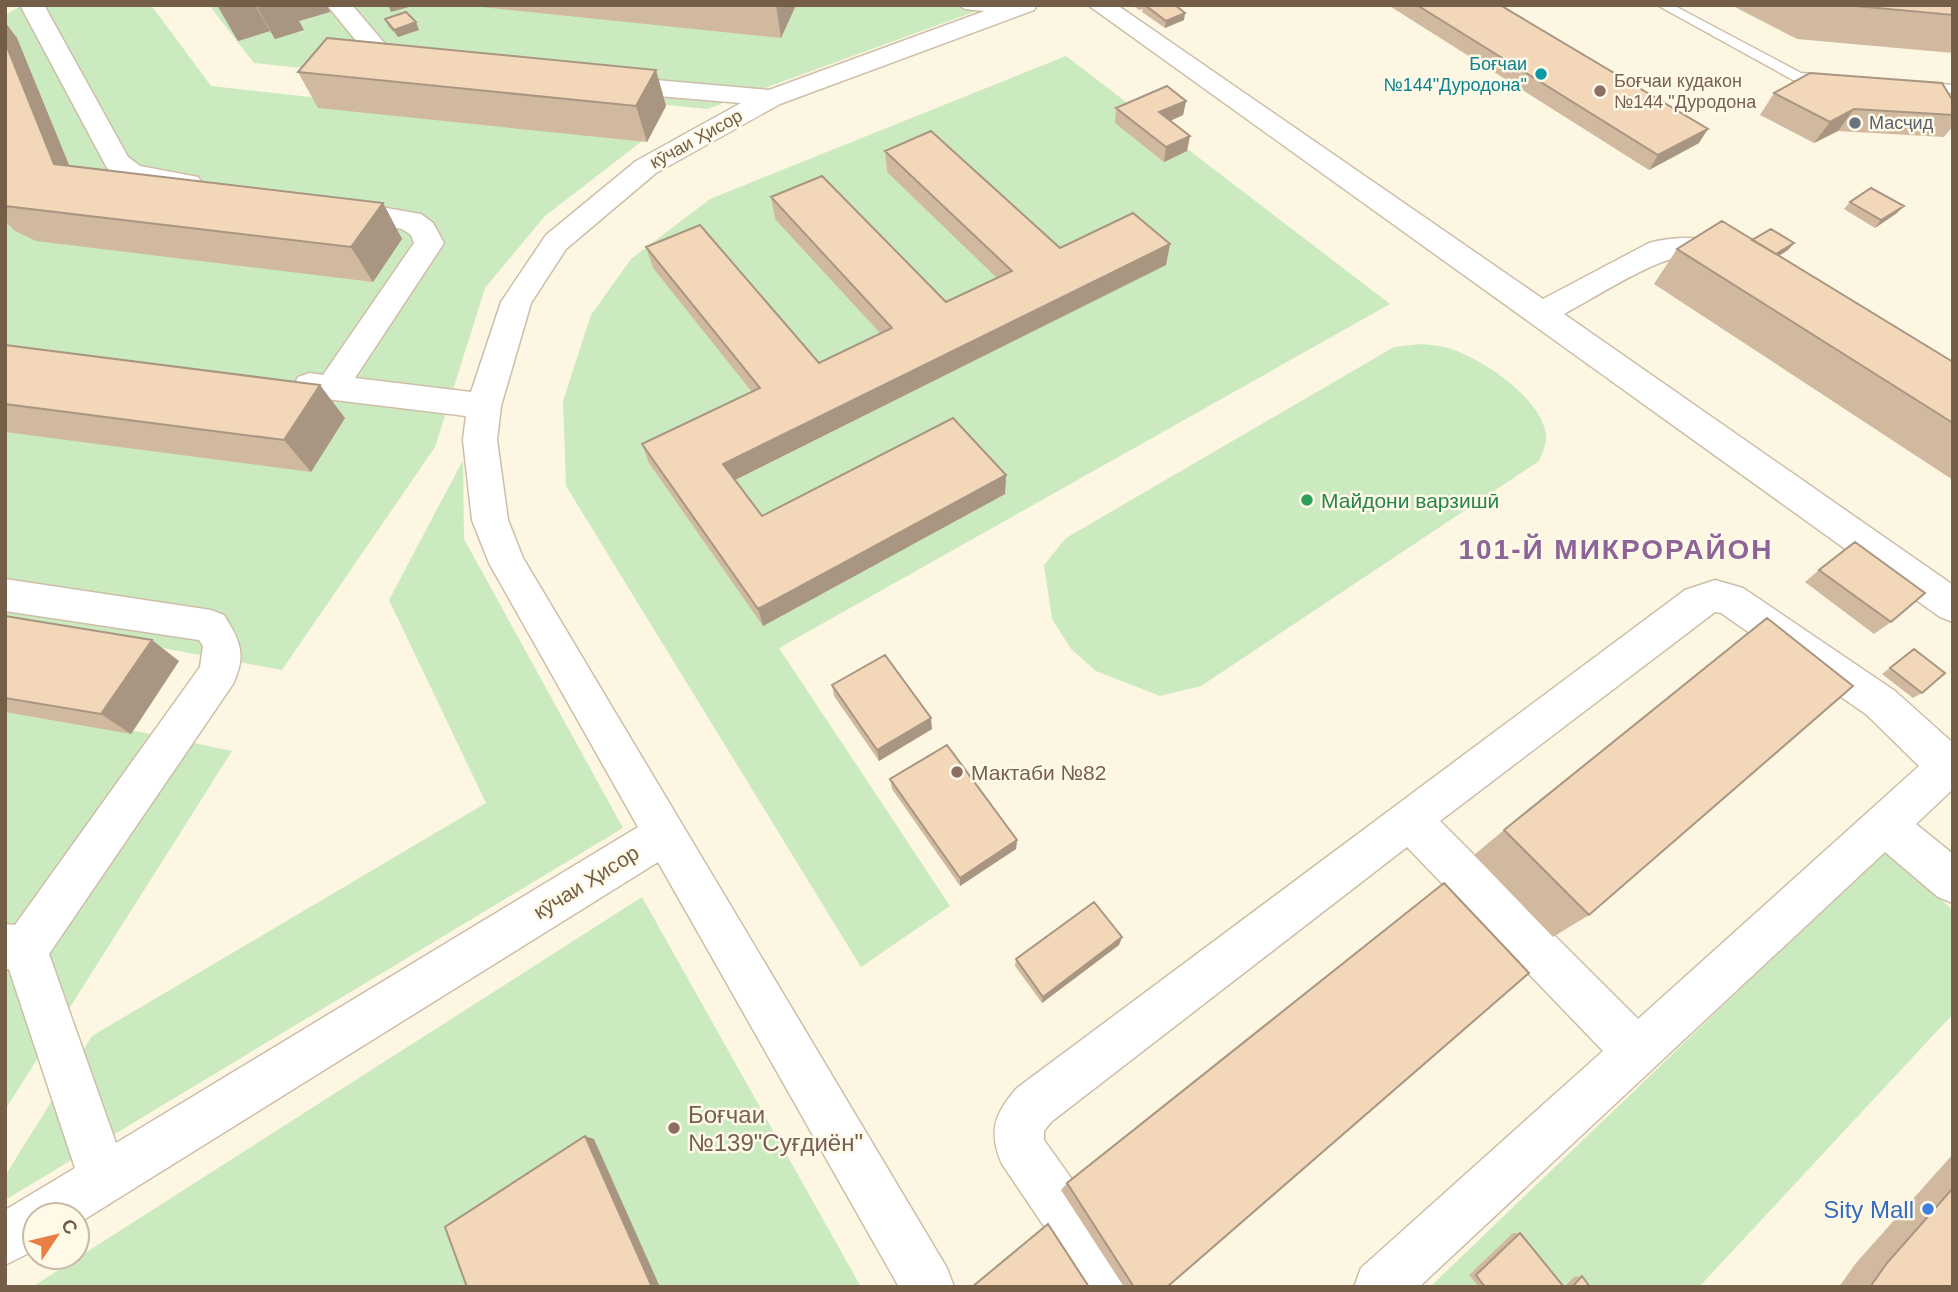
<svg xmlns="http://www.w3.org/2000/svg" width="1958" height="1292" viewBox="0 0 1958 1292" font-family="Arial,sans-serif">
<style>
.green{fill:#cceac0}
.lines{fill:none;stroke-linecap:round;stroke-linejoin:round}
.service-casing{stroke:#cebea9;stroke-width:3}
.minor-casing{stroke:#cebea9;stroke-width:3}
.service{fill:#fff;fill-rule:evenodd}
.minor{fill:#fff;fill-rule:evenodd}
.wall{fill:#d0b99f}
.shaded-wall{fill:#a99682}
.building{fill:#f2d7b9;stroke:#a99682;stroke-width:2}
.culture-dot{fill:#0f9aa8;stroke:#fff9e8;stroke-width:2.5}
.education-dot{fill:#8d6e63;stroke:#fff9e8;stroke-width:2.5}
.worship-dot{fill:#6b7280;stroke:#fff9e8;stroke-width:2.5}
.leisure-dot{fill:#2e9e5b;stroke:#fff9e8;stroke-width:2.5}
.shop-dot{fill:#3f7fe0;stroke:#fff9e8;stroke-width:2.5}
.labels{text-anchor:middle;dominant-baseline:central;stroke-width:5;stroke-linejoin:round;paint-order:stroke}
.far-culture-label{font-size:18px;fill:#0d838f;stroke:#fff9e8;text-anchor:end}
.far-education-label{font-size:18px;fill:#785e54;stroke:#fff9e8;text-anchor:start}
.far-worship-label{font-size:18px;fill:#5b616d;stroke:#fff9e8;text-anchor:start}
.far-street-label{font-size:18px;fill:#745e48;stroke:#fff9e8}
.leisure-label{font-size:21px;fill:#27864d;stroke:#fff9e8;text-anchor:start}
.education-label{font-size:21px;fill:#785e54;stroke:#fff9e8;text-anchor:start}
.street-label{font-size:21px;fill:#745e48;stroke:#fff9e8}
.near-education-label{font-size:24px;fill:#785e54;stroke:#fff9e8;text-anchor:start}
.near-shop-label{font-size:24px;fill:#366cbe;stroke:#fff9e8;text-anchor:end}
.district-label{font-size:28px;font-weight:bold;letter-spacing:2px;fill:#8d6498;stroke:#fff9e8}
</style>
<rect width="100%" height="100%" fill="#fcf6e2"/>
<path class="green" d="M23 5H151L211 86 650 135 545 216 485 288 435 447 282 670 5 619V15Z
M209 5H993L707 109 254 63Z
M1066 56 1390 304 779 648 950 906 861 967 566 486 563 401 591 315 631 259 710 199Z
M1422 344C1432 345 1444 346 1454 350 1485 361 1542 399 1546 435 1547 443 1542 453 1539 461L1201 686 1160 696 1096 671 1071 649 1052 619 1044 565 1066 538 1394 347Z
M463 460 464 539 623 828 5 1200V1176L92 1036 486 803 389 600Z
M5 704 232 751 5 1110Z
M1884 851 1953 910V1014L1699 1287H1430Z
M642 897 861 1287H32Z"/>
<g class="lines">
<defs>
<path id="service" d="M959 5H1003L1019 10 1013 14 965 9Z
M1657 5H1673L1801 73 1826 75 1833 79 1826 83 1793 80Z
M1919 82 1953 85V93L1914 89 1912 86Z"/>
<path id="minor" d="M20 5H44L128 157 140 166 198 177 202 183 198 189C183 193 134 186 120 179 116 176 111 171 107 168Z
M327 5H352L392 52 423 57 427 62 423 67 414 70 375 64Z
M1001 5H1037L1034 10 780 104 656 173 566 249 531 303 501 406 497 440 508 520 523 558 947 1268 954 1287H899L658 862 77 1224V1215H35V1250L5 1265V1210L75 1168 9 969H5V924L15 925 200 667 203 646 199 640 5 611V579L211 610 224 615C240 641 247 654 233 684L49 954 116 1143 638 827 489 563 472 520 463 440 466 416 310 397 298 393 294 385 298 377 310 373 323 375 414 243 411 235 402 229 330 216 326 209 330 202 340 200 421 214 433 223 444 243 355 378 471 392 501 302 546 235 636 161 741 103 610 92 601 90 597 84 601 78 610 76 769 90Z
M1088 5H1117L1543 299 1649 243C1675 236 1726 233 1742 259L1738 266C1719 271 1709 258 1692 256 1662 253 1593 299 1564 314L1953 585V622L1940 617Z
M1715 580 1743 588 1895 691 1953 743V789L1916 824 1953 854V903L1938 897 1885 852 1419 1287H1354L1361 1268 1603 1051 1407 847 1051 1122 1044 1131V1140L1135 1268 1142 1287H1085L1002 1164C988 1132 994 1114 1017 1088L1685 590ZM1715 612 1721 613 1867 715 1919 766 1638 1019 1440 821Z"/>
</defs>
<use href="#service" class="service-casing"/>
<use href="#minor" class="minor-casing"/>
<use href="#service" class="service"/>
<use href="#minor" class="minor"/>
</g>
<path class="wall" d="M217 5H327L330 12 299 21 304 30 275 39 270 31 238 41Z
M476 5H796L781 38 482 7Z
M1132 5H1175L1185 13 1184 20 1165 28 1142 12 1143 9 1139 10Z
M1388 5H1500L1699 143 1649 170Z
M1731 5H1953V53L1797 39Z
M385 19 419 30 398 37 388 26Z
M5 22 17 38 69 166 383 203 402 239 373 282 36 241 15 231 5 221Z
M656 70 666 106 647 142 318 108 298 72Z
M1774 93 1953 101V126L1944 137 1838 131 1814 143 1760 115Z
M1186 101 1183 115 1170 121 1190 136 1187 151 1164 162 1115 123 1116 108Z
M885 151 1060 248 1170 244 1166 265 735 480 762 516 1006 475 1005 494 763 626 649 463 642 444 752 392 653 268 646 247 819 363 880 333 775 219 771 197 946 302 997 278 887 172Z
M1850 202 1897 213 1875 228 1844 209Z
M1752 240 1794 243 1788 250 1779 256 1953 362V480L1654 284 1677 249Z
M5 345 345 418 311 472 5 432Z
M1819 570 1891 622 1874 634 1805 582Z
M5 616 179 661 131 734 5 712Z
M1914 649 1922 693 1913 698 1882 674Z
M832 685 932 729 879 761 834 696Z
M890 779 1017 840 1016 849 960 886 892 789Z
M1504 830 1589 915 1553 937 1474 855Z
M1122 937 1119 945 1042 1003 1015 966 1016 959Z
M1953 1154V1287H1839L1856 1263Z
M1067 1183 1167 1287H1124L1061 1190Z
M1513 1233H1520L1564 1287 1574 1277 1582 1276 1590 1287H1479L1469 1275Z"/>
<path class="shaded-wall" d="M217 5H255L270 31 238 41Z
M256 5H327L330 12 299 21 304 30 275 39Z
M388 5H409V7L391 12Z
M776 5H796L781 38Z
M1185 13 1184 20 1165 28 1166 21Z
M5 22 17 38 83 199 54 164 5 42Z
M416 22 419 30 398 37 394 30Z
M656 70 666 106 647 142 636 106Z
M1186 101 1183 115 1157 127 1159 112Z
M1854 109 1838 131 1814 143 1830 122Z
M1708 129 1699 143 1649 170 1658 155Z
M1190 136 1187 151 1164 162 1166 147Z
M383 203 402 239 373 282 351 247Z
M1904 206 1897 213 1875 228 1881 220Z
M1794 243 1788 250 1769 262 1775 255Z
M1170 244 1166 265 729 483 723 464Z
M320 385 345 418 311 472 284 440Z
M1006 475 1005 494 763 626 758 609Z
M152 640 179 661 131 734 101 714Z
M931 718 932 729 879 761 877 750Z
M1017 840 1016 849 960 886V878Z
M1122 937 1119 945 1042 1003 1043 997Z
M585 1136 594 1139 660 1287H652Z"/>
<path class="building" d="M1145 5H1175L1185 13 1166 21Z
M1417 5H1500L1708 129 1658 155Z
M1845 5H1953V15Z
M406 12 416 22 394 30 385 19Z
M327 38 656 70 636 106 298 72Z
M5 42 54 164 383 203 351 247 5 206Z
M1810 73 1942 83 1953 101V115L1854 109 1830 122 1774 93Z
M1167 86 1186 101 1159 112 1190 136 1166 147 1116 108Z
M931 131 1060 248 1133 213 1170 244 723 464 762 516 953 418 1006 475 758 609 642 444 760 388 646 247 700 225 819 363 892 328 771 197 822 176 946 302 1012 271 885 151Z
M1871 188 1904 206 1881 220 1850 202Z
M1722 221 1953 362V423L1677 249Z
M1771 229 1794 243 1776 254 1752 240Z
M5 345 320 385 284 440 5 404Z
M1855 542 1925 593 1891 622 1819 570Z
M5 616 152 640 101 714 5 698Z
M1767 618 1853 686 1589 915 1504 830Z
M1914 649 1945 673 1922 693 1890 668Z
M885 655 931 718 877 750 832 685Z
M947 745 1017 840 960 878 890 779Z
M1444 883 1529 973 1167 1287H1134L1067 1183Z
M1094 902 1122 937 1043 997 1016 959Z
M585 1136 652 1287H467L445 1227Z
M1953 1188V1287H1870L1887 1263Z
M1048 1224 1089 1287H972Z
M1520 1233 1564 1287H1485L1476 1275Z
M1582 1276 1590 1287H1572Z"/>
<circle class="culture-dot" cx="1541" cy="74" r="7"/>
<g class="education-dot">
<circle cx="1600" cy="91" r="7"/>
<circle cx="957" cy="772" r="7"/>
<circle cx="674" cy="1128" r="7"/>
</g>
<circle class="worship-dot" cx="1855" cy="123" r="7"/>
<circle class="leisure-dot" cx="1307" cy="500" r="7"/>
<circle class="shop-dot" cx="1928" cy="1209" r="7"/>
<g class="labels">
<g class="far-culture-label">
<text x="1527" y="64">Боғчаи<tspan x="1527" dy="21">№144"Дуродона"</tspan></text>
</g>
<g class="far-education-label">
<text x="1614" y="81">Боғчаи кудакон<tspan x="1614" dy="21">№144 "Дуродона</tspan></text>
</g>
<g class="far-worship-label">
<text x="1869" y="123">Масҷид</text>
</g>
<g class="far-street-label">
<text transform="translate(696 139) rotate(-29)">кӯчаи Ҳисор</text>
</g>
<g class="leisure-label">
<text x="1321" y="500">Майдони варзишӣ</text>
</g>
<g class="education-label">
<text x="971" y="772">Мактаби №82</text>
</g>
<g class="street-label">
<text transform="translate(586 882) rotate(-32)">кӯчаи Ҳисор</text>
</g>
<g class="near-education-label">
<text x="688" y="1114">Боғчаи<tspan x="688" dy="28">№139"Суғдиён"</tspan></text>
</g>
<g class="near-shop-label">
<text x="1914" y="1209">Sity Mall</text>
</g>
<g class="district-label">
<text x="1616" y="549">101-Й МИКРОРАЙОН</text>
</g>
</g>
<rect width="1958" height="1292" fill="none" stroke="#745e48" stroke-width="14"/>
<g transform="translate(56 1236) rotate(55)"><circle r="33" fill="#fff9e8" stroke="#c7bba8" stroke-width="2"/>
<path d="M0-5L12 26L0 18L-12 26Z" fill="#e87f45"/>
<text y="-10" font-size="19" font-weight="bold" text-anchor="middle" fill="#745e48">С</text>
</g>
</svg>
